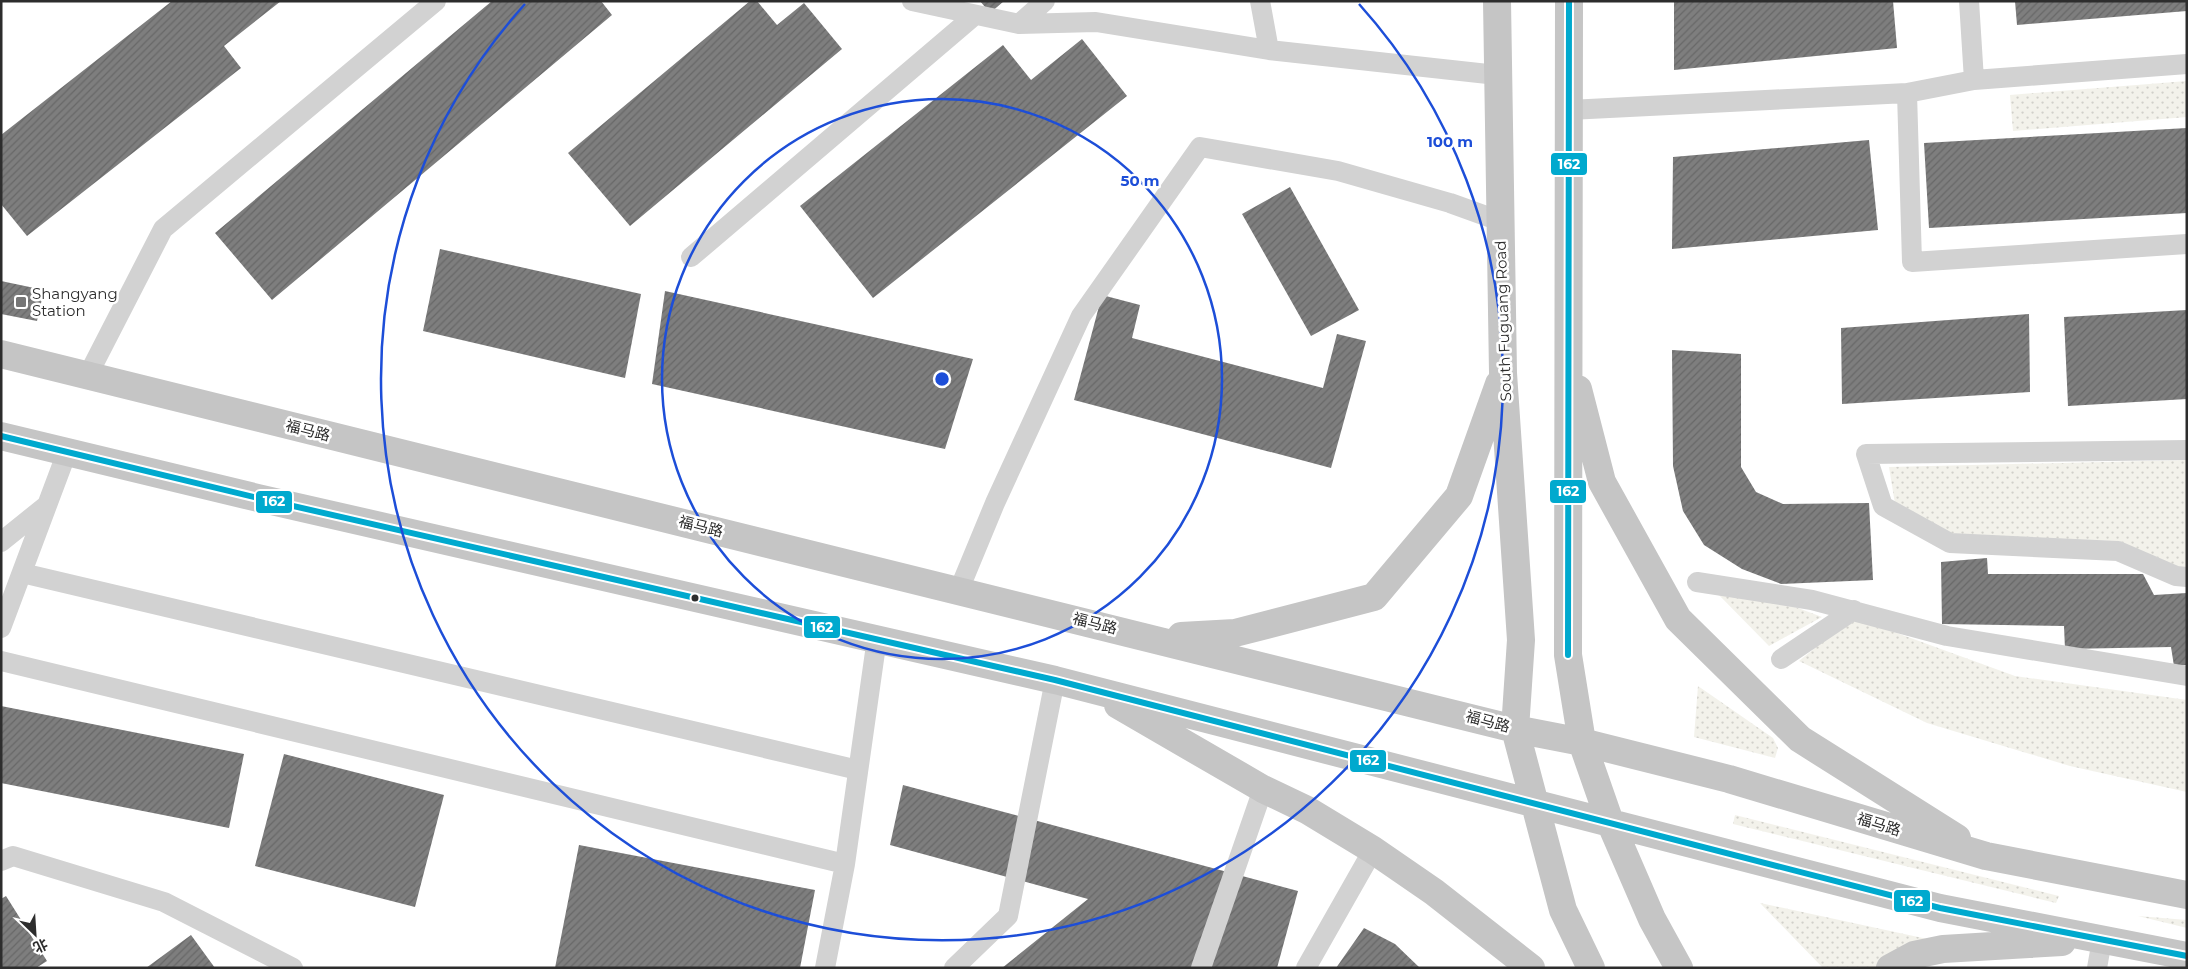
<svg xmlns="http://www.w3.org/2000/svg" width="2188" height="969" viewBox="0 0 2188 969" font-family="Montserrat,'Noto Sans SC',sans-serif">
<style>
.grass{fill:url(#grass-dots)}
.building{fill:url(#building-hatch)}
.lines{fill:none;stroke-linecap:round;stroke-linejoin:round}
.service{stroke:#d2d2d2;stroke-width:20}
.primary{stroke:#c5c5c5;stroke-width:28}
.bus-1-casing{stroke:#fff;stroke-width:10}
.bus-1{stroke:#00a9ce;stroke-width:6}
.ring{fill:none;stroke:#1d4ed8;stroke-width:2.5}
.poi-dot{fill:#767676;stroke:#fff;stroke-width:2}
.bus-dot{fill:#2d2d2d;stroke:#fff;stroke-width:2}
.labels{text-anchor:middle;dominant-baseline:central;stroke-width:5;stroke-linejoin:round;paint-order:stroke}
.poi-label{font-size:15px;fill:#2d2d2d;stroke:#fff;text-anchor:start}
.street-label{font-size:15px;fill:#2d2d2d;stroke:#fff}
.centre{fill:#1d4ed8;stroke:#fff;stroke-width:2.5}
.ring-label{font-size:15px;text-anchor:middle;font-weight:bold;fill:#1d4ed8;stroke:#fff;stroke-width:5;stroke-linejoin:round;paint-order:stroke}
.line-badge{stroke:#fff;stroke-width:2}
.badge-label{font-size:14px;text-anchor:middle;font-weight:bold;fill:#fff}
</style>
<defs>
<pattern id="grass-dots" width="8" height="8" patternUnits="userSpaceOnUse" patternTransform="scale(1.25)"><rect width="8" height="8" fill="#f3f2eb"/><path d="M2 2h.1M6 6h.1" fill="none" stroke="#d1d0ca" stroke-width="1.8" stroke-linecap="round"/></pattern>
<pattern id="building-hatch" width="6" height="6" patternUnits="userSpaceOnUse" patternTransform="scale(1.25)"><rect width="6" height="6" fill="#7e7e7e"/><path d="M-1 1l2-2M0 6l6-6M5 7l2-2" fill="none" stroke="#686868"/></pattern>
</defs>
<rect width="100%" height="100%" fill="#fff"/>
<path class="grass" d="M2187 81V117L2013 131 2010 95Z
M2187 460V568H2175L2119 541 1955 538 1895 504 1889 467Z
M1715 591 1790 605 1822 617 1769 646Z
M1853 617 2015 676 2187 700V792L2070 766 1927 723 1799 661Z
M1698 686 1773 738 1778 748 1775 758 1694 737Z
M1735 815 2059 896 2056 903 1733 824Z
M1760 903 1932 940 1874 968H1823Z
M2138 916 2187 920V928Z"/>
<path class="building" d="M172 1H281L224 46 241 68 27 236 1 204V135Z
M492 1H601L612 15 272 300 215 233Z
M750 1H757L777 25 804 3 842 49 630 226 568 153Z
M980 1H1004L990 13Z
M1674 1H1893L1897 48 1674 70Z
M2015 1H2187V11L2017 25Z
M1082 39 1127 96 873 298 800 206 1003 45 1031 80Z
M2187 128V213L1929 228 1924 143Z
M1869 140 1878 230 1672 249 1673 157Z
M1290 187 1359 310 1311 336 1242 214Z
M440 249 641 294 625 378 423 331Z
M1 281 44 290 37 321 1 314Z
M665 291 973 359 945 449 652 384Z
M1102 295 1140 305 1132 338 1323 388 1337 334 1366 341 1331 468 1074 400Z
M2187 310V399L2068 406 2064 317Z
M2029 314 2030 392 1842 404 1841 328Z
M1672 350 1741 354V467L1756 492 1783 504 1869 503 1873 580 1781 584 1742 569 1704 545 1683 511 1673 466Z
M1987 558 1988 574H2143L2154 595 2187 593V665L2174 666 2171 647 2065 649 2064 626 1942 624 1941 562Z
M1 706 244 754 229 828 1 783Z
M284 754 444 795 415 907 255 866Z
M903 785 1298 891 1277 968H1002L1088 899 890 845Z
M579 845 815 890 800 968H555Z
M6 896 47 961 36 968H1V899Z
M1364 928 1395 944 1420 968H1336Z
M191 935 215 968H146Z"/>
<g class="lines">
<path class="service" d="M912 1 1019 24 1096 22 1269 50 1497 75
M1260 1 1269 50
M1969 1 1974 80 2187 64
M1019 24 1045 1
M1907 93 1912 262 2187 244
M1569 110 1907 93 1974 80
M691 257 974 16
M88 375 163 229 436 1
M2187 450 1866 454 1883 506 1950 543 2118 551 2176 576 2187 577
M1 542 47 505
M22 573 858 770
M1697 582 1812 600 1947 636 2187 676
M959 590 995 503 1081 316 1200 147 1338 171 1450 203 1500 221
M1 628 67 452
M1781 659 1854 610
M1 661 845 864
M1 861 13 856 164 902 293 968
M825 968 845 864 877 638
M954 968 1008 916 1055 680
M1201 968 1263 789
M1306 968 1373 850
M2097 968 2102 940"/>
<path class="primary" d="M1497 1 1503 373 1521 640 1515 729 1563 910 1591 968
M1569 1 1568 655 1582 742 1610 822 1652 919 1679 968
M1 354 1515 729 1582 742 1729 779 1986 856 2187 895
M1578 389 1602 482 1678 619 1800 739 1957 838
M1 436 258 498 1055 680 1940 908 2187 956
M1181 636 1235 633 1374 597 1459 496 1499 384
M1118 705 1263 789 1307 810 1373 850 1434 892 1531 968
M1890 968 1914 955 1943 949 2062 942"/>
<defs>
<path id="bus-1" d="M1 436 258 498 1055 680 1940 908 2187 956
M1568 655 1569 1"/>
</defs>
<use href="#bus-1" class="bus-1-casing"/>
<use href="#bus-1" class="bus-1"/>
</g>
<g class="ring">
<circle cx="942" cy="379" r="280"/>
<path d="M1359 4A561 561 0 1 1 525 4"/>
</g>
<rect class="poi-dot" x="15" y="296" width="12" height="12" rx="2.5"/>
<circle class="bus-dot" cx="695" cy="598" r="4.5"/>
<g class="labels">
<g class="poi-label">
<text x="32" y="293">Shangyang<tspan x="32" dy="17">Station</tspan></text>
</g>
<g class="street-label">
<text transform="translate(1503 321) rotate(-92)">South Fuguang Road</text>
<text transform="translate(308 430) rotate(14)">福马路</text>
<text transform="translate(701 526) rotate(14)">福马路</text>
<text transform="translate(1095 623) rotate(14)">福马路</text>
<text transform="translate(1488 721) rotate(15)">福马路</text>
<text transform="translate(1879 824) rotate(17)">福马路</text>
</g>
</g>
<circle cx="942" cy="379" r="8" class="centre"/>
<g class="ring-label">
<text x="1450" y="147">100 m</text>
<text x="1140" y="186">50 m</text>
</g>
<g class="line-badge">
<rect x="1550" y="152" width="38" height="24" rx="5" fill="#00a9ce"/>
<rect x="1549" y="479" width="38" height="25" rx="5" fill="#00a9ce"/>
<rect x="255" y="490" width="38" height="24" rx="5" fill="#00a9ce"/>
<rect x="803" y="615" width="38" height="24" rx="5" fill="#00a9ce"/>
<rect x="1349" y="749" width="38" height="24" rx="5" fill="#00a9ce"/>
<rect x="1893" y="889" width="38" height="24" rx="5" fill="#00a9ce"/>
</g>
<g class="badge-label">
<text x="1569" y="169">162</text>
<text x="1568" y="496">162</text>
<text x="274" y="506">162</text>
<text x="822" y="632">162</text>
<text x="1368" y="765">162</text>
<text x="1912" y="906">162</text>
</g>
<rect width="2188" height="969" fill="none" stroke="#2d2d2d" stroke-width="5"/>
<g transform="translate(35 934) rotate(155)" stroke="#ffffff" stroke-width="4" paint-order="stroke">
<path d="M0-4L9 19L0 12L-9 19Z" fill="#2d2d2d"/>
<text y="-8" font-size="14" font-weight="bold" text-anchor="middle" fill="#2d2d2d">北</text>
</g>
</svg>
